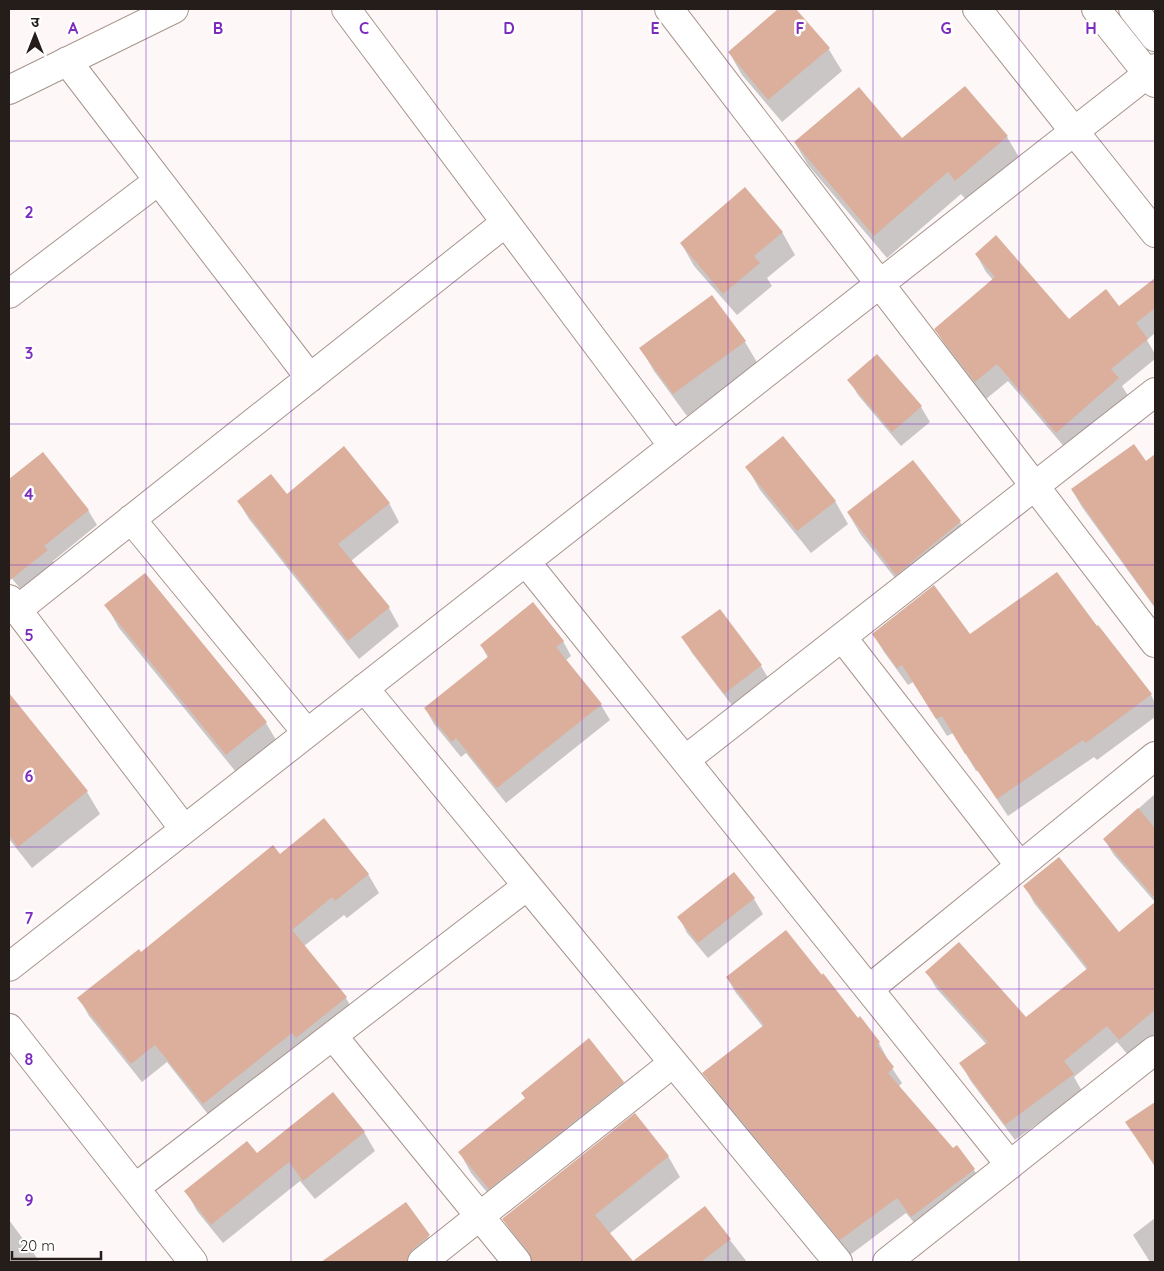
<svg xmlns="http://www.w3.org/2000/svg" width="1164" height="1271" viewBox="0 0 1164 1271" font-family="Quicksand,'Noto Sans Devanagari',sans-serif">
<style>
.shadow{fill:#0003}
.building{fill:#dbaf9c}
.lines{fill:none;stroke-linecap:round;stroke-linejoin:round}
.minor-casing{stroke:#a7948c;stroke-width:30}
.major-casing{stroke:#a7948c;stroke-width:30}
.minor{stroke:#fff;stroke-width:28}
.major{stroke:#fff;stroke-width:28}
.grid{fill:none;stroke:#7b2cbf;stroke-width:1;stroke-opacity:0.55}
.grid-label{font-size:16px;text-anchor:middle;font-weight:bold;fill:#7b2cbf;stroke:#fff;stroke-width:5;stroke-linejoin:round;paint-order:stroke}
</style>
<rect width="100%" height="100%" fill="#fdf8f7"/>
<path class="shadow" d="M780 9H795L828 48 842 71 782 122 742 75 729 52Z
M1007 137 1020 159 969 203 961 194 887 258 808 165 795 143Z
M782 232 795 255 767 278 772 286 737 315 694 266 681 243Z
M976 254 1069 321 1119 308 1147 286 1155 297V333L1147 340 1155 354V359L1122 386 1129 397 1067 450 1008 381 986 399 946 347 936 330 993 280 986 272Z
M745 342 758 364 687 416 654 371 641 349Z
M849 380 921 407 930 422 901 446 858 395Z
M43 454 88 510 97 525 53 561 55 566 23 592 9 575V481Z
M1155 456V608L1082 507 1072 490 1146 462Z
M913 462 960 522 973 545 910 597 861 535 848 513Z
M747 467 835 501 848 524 811 553 760 490Z
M287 496 389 503 399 522 351 561 389 608 399 626 359 659 249 519 238 501Z
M145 574 266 723 279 745 240 777 119 628 106 605Z
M719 611 761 666 770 681 734 708 692 653 683 638Z
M873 634 970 635 1151 695 1155 703V717L1097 760 1094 757 1008 816 978 771H976L953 733 947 736 913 682 908 685 884 652Z
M563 641 571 656 565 661 601 705 610 720 506 803 466 753 461 757 434 724 425 708 488 658 481 645Z
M18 706 87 792 100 814 32 868 9 839V713Z
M1155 794V902L1114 855 1104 839Z
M280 855 368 874 379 893 347 918 344 915 304 946 346 998 356 1016 214 1122 167 1062 142 1082 89 1016 79 998Z
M1025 886 1119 934 1155 904V1034L1129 1056 1117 1042 1074 1077 1082 1091 1015 1140 970 1080 961 1063 987 1045 936 988 927 972 1025 1019 1087 970 1034 903Z
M754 899 763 914 708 958 687 933 679 917Z
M727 978 857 1020 879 1043 887 1058 886 1059 902 1083 898 1087 953 1150 957 1147 974 1170 983 1185 921 1231 906 1213 850 1255 713 1088 704 1073 763 1027 736 993Z
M623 1082 635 1102 501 1209 471 1173 460 1153Z
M1155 1104V1167L1127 1122Z
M364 1132 375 1151 315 1199 300 1181 223 1243 197 1211 186 1191 257 1154Z
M668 1156 680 1177 609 1234 632 1262H533L515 1239 503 1219Z
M406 1203 439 1253 427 1262H322Z
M705 1208 747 1262H633Z
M1155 1218V1262H1150L1133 1235Z
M9 1220 40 1262H9Z"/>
<path class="building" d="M778 9H796L830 48 768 100 728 52Z
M965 86 1008 136 955 181 948 172 874 236 794 142 859 87 902 138Z
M745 187 783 232 754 256 760 263 723 294 680 243Z
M996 235 1069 319 1106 289 1119 306 1155 278V308L1136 323 1148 339 1111 369 1119 378 1056 433 997 364 975 382 934 329 995 277 975 254Z
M712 295 746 341 673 394 639 348Z
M877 354 922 406 892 432 847 380Z
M783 436 836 501 797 531 745 467Z
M1134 444 1146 461 1155 454V607L1071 489Z
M344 446 390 503 338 544 390 607 348 641 237 501 271 474 287 494Z
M43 452 89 510 44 546 48 550 9 581V479Z
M913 460 961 521 896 575 847 512Z
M1057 572 1097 626 1098 625 1152 694 1086 743 1083 740 997 799 966 754H965L942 716 936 719 902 665 897 668 872 634 934 585 970 634Z
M145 573 267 722 226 755 104 605Z
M533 602 564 641 556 647 602 704 497 788 456 738 452 742 424 708 489 656 480 645Z
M720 609 762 665 724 694 681 637Z
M9 693 88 791 18 847 9 835Z
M1138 808 1155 828V898L1103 839Z
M324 818 369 874 335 901 332 897 292 930 347 997 296 1038 292 1033 203 1104 155 1045 131 1064 77 998 139 949 141 952 273 845 280 854Z
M1059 857 1119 932 1155 902V1010L1119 1040 1107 1026 1064 1061 1074 1074 1005 1125 959 1063 988 1042 925 972 959 942 1026 1017 1088 968 1023 886Z
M734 872 755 898 698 943 677 917Z
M786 930 822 975 823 973 858 1018 860 1016 880 1042 877 1045 894 1067 888 1073 953 1148 957 1145 975 1169 911 1217 897 1198 840 1240 702 1073 764 1025 726 977Z
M589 1038 624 1082 489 1189 458 1152 525 1098 521 1093Z
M333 1092 365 1132 303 1181 289 1162 211 1225 184 1191 247 1141 257 1153Z
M1155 1102V1166L1125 1122Z
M635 1113 669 1156 595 1215 633 1261 705 1206 731 1239 701 1262H532L529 1252 502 1219Z
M406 1202 430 1235 412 1250 408 1256 407 1262H321Z"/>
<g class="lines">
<defs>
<path id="minor" d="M346 9 673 446
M669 9 1155 643
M977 9 1155 233
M67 61 310 378
M9 90 174 9
M9 294 158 181
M131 519 307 733
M526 562 1010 1165
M9 599 184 829
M17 610 505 223
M842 637 1020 866
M364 688 838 1262
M685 760 1155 392
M9 967 1155 68
M869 989 1155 756
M9 1028 193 1262
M333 1036 517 1262
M135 1188 527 886
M422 1262 673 1063
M887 1262 1155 1050"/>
<path id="major" d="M1096 9 1155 83
M1133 9 1155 37"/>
</defs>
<use href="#minor" class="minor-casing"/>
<use href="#major" class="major-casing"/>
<use href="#minor" class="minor"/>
<use href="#major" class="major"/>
</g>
<path class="grid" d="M146 9V1262M291 9V1262M437 9V1262M582 9V1262M728 9V1262M873 9V1262M1019 9V1262M9 141H1155M9 282H1155M9 424H1155M9 565H1155M9 706H1155M9 847H1155M9 989H1155M9 1130H1155"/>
<g class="grid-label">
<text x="73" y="34">A</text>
<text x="218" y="34">B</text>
<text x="364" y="34">C</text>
<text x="509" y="34">D</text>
<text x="655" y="34">E</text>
<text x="800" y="34">F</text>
<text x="946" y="34">G</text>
<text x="1091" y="34">H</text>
<text x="29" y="218">2</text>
<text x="29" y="359">3</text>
<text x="29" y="500">4</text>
<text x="29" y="641">5</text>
<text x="29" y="782">6</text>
<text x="29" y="924">7</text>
<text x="29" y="1065">8</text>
<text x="29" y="1206">9</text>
</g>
<rect width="1164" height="1271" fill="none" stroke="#241d1a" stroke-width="20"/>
<g transform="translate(35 35)" stroke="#ffffff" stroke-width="4" paint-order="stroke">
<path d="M0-4L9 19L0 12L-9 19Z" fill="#241d1a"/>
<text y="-8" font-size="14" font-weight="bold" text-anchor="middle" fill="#241d1a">उ</text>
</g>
<path d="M12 1251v8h89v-8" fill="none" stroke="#241d1a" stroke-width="2.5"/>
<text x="20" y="1251" font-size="15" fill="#241d1a" stroke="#ffffff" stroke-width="4" paint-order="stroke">20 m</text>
</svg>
